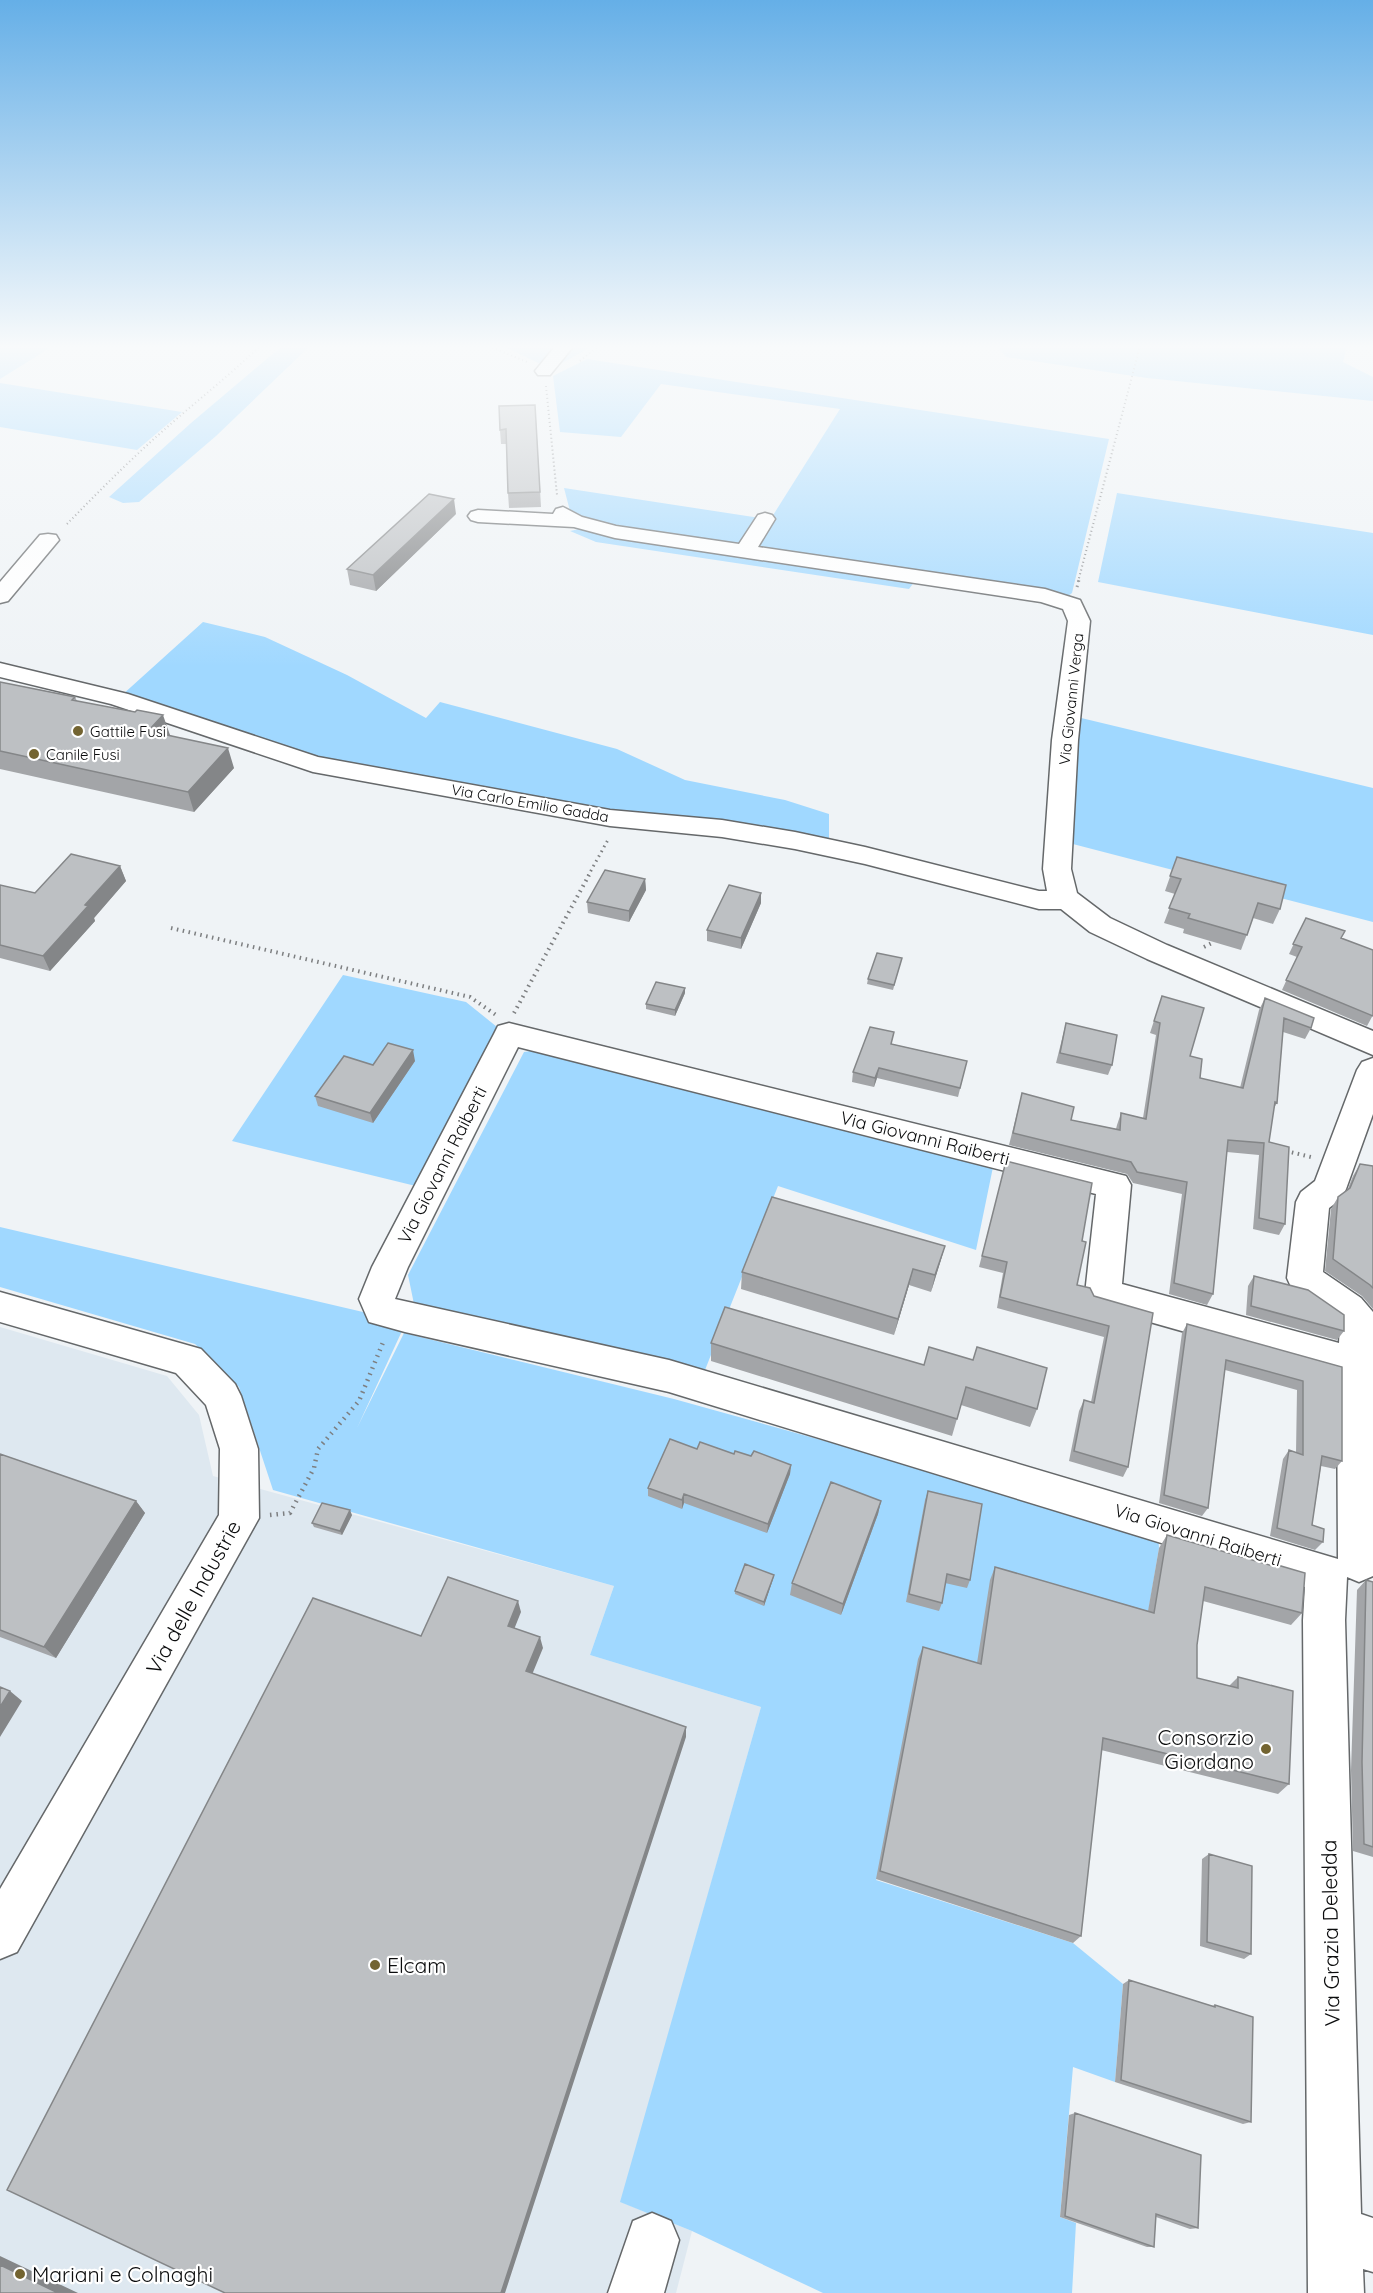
<svg xmlns="http://www.w3.org/2000/svg" width="1373" height="2293" viewBox="0 0 1373 2293" font-family="Quicksand,sans-serif">
<style>
.built{fill:#dee8f0}
.green{fill:#a0d8ff}
.lines{fill:none;stroke-linecap:round;stroke-linejoin:round}
.minor-casing{stroke:#65686a;stroke-width:3}
.path-far3{stroke:#7d7f81;stroke-width:2;stroke-dasharray:1 3;stroke-linecap:butt}
.path-far2{stroke:#7d7f81;stroke-width:3;stroke-dasharray:1.5 4;stroke-linecap:butt}
.path-far1{stroke:#7d7f81;stroke-width:4;stroke-dasharray:1.5 4.5;stroke-linecap:butt}
.path{stroke:#7d7f81;stroke-width:4.5;stroke-dasharray:1.5 5;stroke-linecap:butt}
.minor{fill:#fff;fill-rule:evenodd}
.wall{fill:#a3a5a8}
.shaded-wall{fill:#848688}
.building{fill:#bdc0c3;stroke:#848688;stroke-width:1.5}
.poi-dot{fill:#736431;stroke:#fff;stroke-width:2}
.labels{text-anchor:middle;dominant-baseline:central;stroke-width:4.5;stroke-linejoin:round;paint-order:stroke}
.far-street-label{font-size:15px;fill:#0b0c0d;stroke:#fff}
.far-poi-label{font-size:15px;fill:#0b0c0d;stroke:#fff;text-anchor:start}
.street-label{font-size:18px;fill:#0b0c0d;stroke:#fff}
.near-street-label{font-size:21px;fill:#0b0c0d;stroke:#fff}
.near-poi-label{font-size:21px;fill:#0b0c0d;stroke:#fff;text-anchor:start}
</style>
<rect width="100%" height="100%" fill="#eff3f6"/>
<path class="built" d="M0 1327 167 1376 199 1415 213 1476 614 1586 590 1655 761 1707 621 2202 692 2231 676 2293H0Z"/>
<path class="green" d="M4 346H53L0 379V348Z
M282 346H310L216 436 139 502 123 503 109 497 191 423Z
M503 346H593L551 369Z
M996 346H1347L1343 362 1373 377V401L1147 378 1006 357Z
M587 359 1109 439 1072 593 1068 596 753 547 840 409 661 384 621 437 560 432 553 376Z
M0 383 182 412 137 450 0 427Z
M564 488 760 518 743 545C703 539 600 532 570 511Z
M1117 493 1373 533V635L1098 582Z
M579 529 915 581 909 589 596 542 570 531Z
M203 622 265 637 347 675 426 718 440 702 617 749 685 780 785 800 829 814V839L616 813 311 758 121 696Z
M1077 717 1373 788V922L1069 843Z
M343 975 466 1002 512 1039 428 1189 232 1141Z
M538 1050 993 1167 976 1250 778 1186 705 1370 414 1304 408 1275 524 1052Z
M0 1227 363 1312 402 1331 357 1428 404 1333 674 1399 1158 1534 1159 1548 1146 1625 976 1676 876 1880 1073 1943 1123 1984 1115 2082 1073 2067 1060 2217 1076 2223 1072 2293H823L692 2231 620 2202 761 1707 590 1655 614 1586 273 1490 239 1387 195 1344 0 1287Z"/>
<g class="lines">
<defs>
<path id="minor" d="M551 346 572 348 550 375H538L535 371 553 349Z
M563 507 582 517 616 526 739 544 758 515 765 513 772 515 775 519 758 547 1045 589 1080 600 1090 621 1078 740 1071 869 1077 893 1110 918 1167 945 1373 1031V1055L1147 959 1090 932 1061 909H1039L865 864 795 849 722 837 610 826 313 772 111 704 0 677V663L128 694 318 757 610 810 722 820 795 832 865 847 1039 891H1047L1043 869 1052 740 1068 621 1063 609 1041 602 615 538 574 527 478 522 471 520 468 516 471 512 478 510 553 514 556 509Z
M48 534 56 535 59 540 8 601 0 603V582L40 535Z
M509 1023 1126 1176 1131 1185 1122 1284 1339 1343 1340 1324 1292 1289 1287 1278 1296 1202 1301 1192 1315 1181 1357 1070 1362 1062 1373 1058V1114L1346 1189 1341 1199 1329 1208 1323 1272 1361 1298 1373 1312V1576L1359 1582 1347 1577 1345 1620 1361 2214 1373 2218V2272L1363 2269 1364 2293H1308L1303 1620 1305 1587 669 1392 405 1332 369 1322 359 1299 372 1267 494 1034 498 1026ZM518 1047 1096 1194 1085 1294 1090 1305 1337 1375 1338 1559 669 1360 395 1299 408 1267Z
M0 1292 201 1349 235 1384 241 1396 258 1449 259 1518 17 1952 0 1959V1889L219 1515 220 1449 206 1405 176 1373 0 1322Z
M652 2213 671 2221 679 2240 664 2293H608L633 2221Z"/>
</defs>
<use href="#minor" class="minor-casing"/>
<path class="path-far3" d="M489 346 527 362
M580 361 598 346
M546 386 557 495
M67 524C101 489 136 454 173 422 203 396 232 373 260 346
M1078 582 1140 346"/>
<path class="path-far2" d="M1077 587 1079 580
M588 876 609 838"/>
<path class="path-far1" d="M171 928 470 997 496 1015
M1204 947 1214 942
M514 1013 589 875
M1286 1151 1311 1157"/>
<path class="path" d="M270 1515 290 1513 314 1468 318 1449 359 1401 384 1340"/>
<use href="#minor" class="minor"/>
</g>
<path class="wall" d="M536 419 541 507 509 508 508 493 507 444H501L500 430Z
M456 514 376 591 350 585 347 569Z
M0 682 75 697 77 701 170 735 234 768 194 812 0 769Z
M1177 857 1280 909 1273 924 1253 918 1241 950 1183 933 1184 929 1164 923 1175 894 1165 891Z
M120 866 126 881 94 918 95 921 50 971 0 958V885L35 893Z
M645 879 646 890 629 922 588 913 587 902Z
M761 893V903L741 949 707 941V930Z
M1306 918 1341 938 1373 1015 1367 1026 1282 990 1297 957 1289 954Z
M902 958 893 990 867 984 868 979Z
M685 993 675 1016 646 1009V1004Z
M1162 996 1200 1078 1240 1088 1259 1010 1265 998 1311 1028 1305 1039 1283 1032 1277 1103 1274 1108 1269 1142 1285 1224 1279 1235 1253 1229 1259 1155 1227 1152 1213 1294 1207 1305 1169 1294 1182 1194 1133 1183 1127 1174 1009 1145 1019 1105 1071 1120 1116 1129 1117 1125 1121 1113 1143 1118 1156 1035 1150 1033Z
M1066 1023 1112 1065 1108 1075 1056 1063Z
M892 1044 967 1061 958 1097 877 1078 874 1087 852 1082 853 1072Z
M415 1061 373 1123 318 1106 315 1096 373 1065Z
M1360 1164 1373 1166V1309L1362 1296 1325 1271 1331 1209 1338 1197 1347 1191 1353 1176Z
M1003 1173 1082 1241 1077 1285 1094 1296 1153 1313 1128 1467 1123 1477 1069 1461 1079 1411 1084 1400 1091 1402 1104 1337 997 1308 1003 1273 979 1267Z
M945 1246 931 1292 909 1285 894 1335 741 1289 742 1272Z
M1254 1276 1344 1331 1337 1340 1246 1315 1248 1286Z
M725 1307 1037 1409 1030 1427 961 1405 952 1436 711 1361V1343Z
M1187 1324 1342 1367V1461L1335 1469 1321 1466 1312 1525 1323 1542 1315 1550 1270 1536 1283 1459 1289 1450 1296 1453 1297 1390 1225 1370 1208 1508 1202 1516 1159 1503 1182 1333Z
M697 1449 751 1456 791 1465 790 1474 767 1533 684 1503 682 1509 648 1496V1488Z
M0 1454 136 1501 145 1513 56 1658 0 1637Z
M928 1491 970 1580 967 1588 945 1583 942 1603 939 1611 906 1602 925 1500Z
M881 1501 878 1514 841 1615 790 1595 792 1583Z
M352 1515 342 1535 314 1527 312 1523Z
M1167 1535 1272 1566 1274 1564 1302 1613 1291 1625 1203 1601 1197 1645V1678L1229 1686 1238 1677 1289 1784 1278 1794 1101 1750 1081 1936 1073 1943 876 1879 918 1659 923 1647 977 1663 990 1580 995 1567 1148 1611 1159 1548Z
M774 1575 773 1579 764 1606 735 1594V1591Z
M1366 1580 1373 1582V1857L1353 1851 1351 1770 1357 1590Z
M1209 1854 1251 1954 1244 1959 1200 1946 1202 1859Z
M1129 1980 1212 2006 1215 2005 1251 2122 1243 2124 1115 2082 1123 1984Z
M1075 2113 1198 2228 1190 2229 1156 2217 1154 2247H1147L1060 2217 1069 2115Z"/>
<path class="shaded-wall" d="M454 499 456 514 376 591 373 575Z
M163 715 170 735 155 750 148 731Z
M228 748 234 768 194 812 188 792Z
M120 866 126 881 94 918 95 921 50 971 43 956 85 905Z
M645 879 646 890 629 922V911Z
M761 893V903L741 949V938Z
M685 988V993L675 1016V1010Z
M413 1050 415 1061 373 1123 370 1113Z
M879 1068 877 1078 874 1087 875 1078Z
M945 1246 940 1263 931 1292 935 1275Z
M913 1269 909 1285 894 1335 898 1319Z
M791 1465 790 1474 767 1533 768 1524Z
M684 1494V1503L682 1509V1500Z
M136 1501 145 1513 56 1658 44 1647Z
M881 1501 878 1514 841 1615 843 1604Z
M350 1510 352 1515 342 1535 340 1531Z
M774 1575 773 1579 764 1606V1602Z
M518 1601 521 1612 511 1637 508 1626Z
M540 1637 543 1648 529 1682 526 1671Z
M10 1691 22 1701 0 1737V1707Z
M686 1727V1737L505 2293H501Z
M0 2256 78 2293H58L0 2265Z"/>
<path class="building" d="M535 405 540 492 508 493 506 429 500 430 499 406Z
M429 494 454 499 373 575 347 569Z
M0 682 75 697 72 700 135 712 137 710 163 715 148 731 228 748 188 792 0 751Z
M71 854 120 866 85 905 88 906 43 956 0 945V885L35 893Z
M1177 857 1286 885 1280 909 1258 903 1247 935 1188 918 1190 914 1169 908 1181 879 1170 876Z
M605 870 645 879 629 911 587 902Z
M729 885 761 893 741 938 707 930Z
M1306 918 1345 931 1341 938 1373 950V1016L1286 980 1302 947 1293 944Z
M877 953 902 958 894 985 868 979Z
M656 982 685 988 675 1010 646 1004Z
M1162 996 1204 1008 1190 1056 1202 1059 1200 1078 1243 1088 1265 998 1314 1018 1311 1028 1284 1018 1277 1103 1275 1102 1269 1142 1289 1147 1285 1224 1259 1218 1264 1143 1228 1140 1213 1294 1174 1283 1187 1182 1137 1172 1131 1162 1013 1133 1022 1093 1074 1107 1071 1120 1120 1130 1121 1113 1146 1119 1160 1023 1154 1021Z
M1066 1023 1117 1035 1112 1065 1060 1053Z
M870 1027 894 1032 891 1044 967 1061 960 1088 879 1068 875 1078 853 1072Z
M388 1043 413 1050 370 1113 315 1096 344 1056 373 1065Z
M1006 1161 1092 1183 1082 1241 1086 1242 1077 1285 1090 1288 1094 1296 1153 1313 1128 1467 1074 1451 1084 1400 1094 1403 1109 1326 1000 1297 1007 1262 982 1256Z
M1360 1164 1373 1166V1288L1370 1285 1333 1259 1338 1197 1350 1188Z
M772 1197 945 1246 935 1275 913 1269 898 1319 742 1272Z
M1254 1276 1308 1290 1344 1315V1331L1251 1306Z
M725 1307 924 1365 929 1347 973 1360 977 1347 1047 1368 1037 1409 966 1387 957 1419 711 1343Z
M1187 1324 1342 1367V1461L1322 1456 1312 1525 1324 1529 1323 1542 1277 1528 1289 1450 1303 1455V1381L1226 1360 1208 1508 1164 1495Z
M670 1439 697 1449 700 1442 734 1454 735 1451 751 1456 754 1451 791 1465 768 1524 684 1494 682 1500 648 1488Z
M0 1454 136 1501 44 1647 0 1630Z
M831 1482 881 1501 843 1604 792 1583Z
M928 1491 982 1504 970 1580 947 1574 942 1603 909 1594Z
M322 1503 350 1510 340 1531 312 1523Z
M1167 1535 1273 1566 1274 1564 1305 1573 1302 1613 1205 1587 1197 1645V1678L1238 1688V1677L1293 1691 1289 1784 1103 1738 1081 1936 880 1871 923 1647 981 1664 995 1567 1154 1613Z
M745 1564 774 1575 764 1602 735 1591Z
M448 1577 518 1601 508 1626 540 1637 526 1671 686 1727 501 2293H225L7 2190 313 1598 421 1636Z
M1366 1580 1373 1582V1847L1364 1844 1362 1762Z
M0 1687 10 1691 0 1707Z
M1209 1854 1252 1866 1251 1954 1207 1942Z
M1129 1980 1215 2007V2005L1253 2017 1251 2122 1121 2080Z
M1075 2113 1201 2155 1198 2228 1156 2214 1154 2247 1065 2216Z
M0 2265 58 2293H0Z"/>
<linearGradient id="sky" x2="0" y2="1"><stop stop-color="#65afe7"/><stop offset="0.52" stop-color="#f8fafb"/><stop offset="1" stop-color="#f8fafb" stop-opacity="0"/></linearGradient>
<rect width="1373" height="667" fill="url(#sky)"/>
<g class="poi-dot">
<circle cx="78" cy="731" r="6"/>
<circle cx="34" cy="754" r="6"/>
<circle cx="1266" cy="1749" r="6"/>
<circle cx="375" cy="1965" r="6"/>
<circle cx="20" cy="2274" r="6"/>
</g>
<g class="labels">
<g class="far-street-label">
<text transform="translate(1071 699) rotate(-84)">Via Giovanni Verga</text>
<text transform="translate(530 803) rotate(10)">Via Carlo Emilio Gadda</text>
</g>
<g class="far-poi-label">
<text x="90" y="731">Gattile Fusi</text>
<text x="46" y="754">Canile Fusi</text>
</g>
<g class="street-label">
<text transform="translate(925 1138) rotate(14)">Via Giovanni Raiberti</text>
<text transform="translate(442 1165) rotate(-63)">Via Giovanni Raiberti</text>
<text transform="translate(1198 1535) rotate(17)">Via Giovanni Raiberti</text>
</g>
<g class="near-street-label">
<text transform="translate(193 1597) rotate(-61)">Via delle Industrie</text>
<text transform="translate(1330 1933) rotate(-91)">Via Grazia Deledda</text>
</g>
<g class="near-poi-label">
<text x="1254" y="1737" text-anchor="end">Consorzio<tspan x="1254" dy="24">Giordano</tspan></text>
<text x="387" y="1965">Elcam</text>
<text x="32" y="2274">Mariani e Colnaghi</text>
</g>
</g>
</svg>
